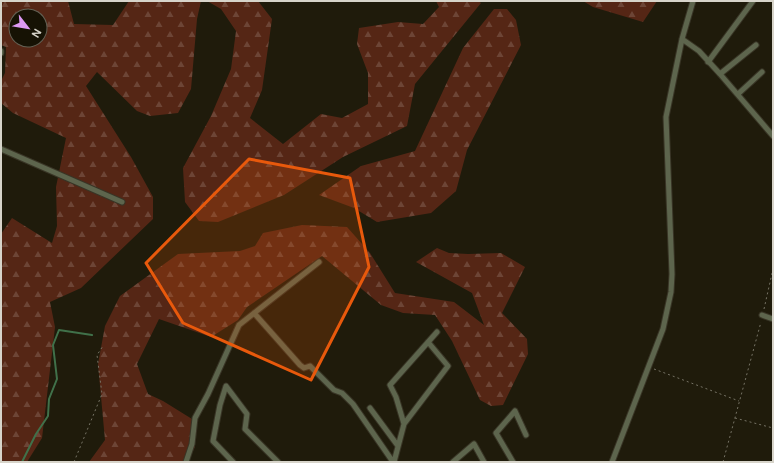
<svg xmlns="http://www.w3.org/2000/svg" width="774" height="463" viewBox="0 0 774 463" font-family="'DM Sans',sans-serif">
<style>
.forest{fill:url(#forest-firs);fill-rule:evenodd}
.lines{fill:none;stroke-linecap:round;stroke-linejoin:round}
.stream{stroke:#40714a;stroke-width:2}
.street-casing{stroke:#393526;stroke-width:7}
.path{stroke:#767365;stroke-width:1;stroke-dasharray:2 3;stroke-linecap:butt}
.street{stroke:#5d654d;stroke-width:5}
.marked{fill:#e8590c;fill-opacity:0.2;stroke:#e8590c;stroke-width:3;stroke-linejoin:round}
</style>
<defs>
<pattern id="forest-firs" width="22" height="20" patternUnits="userSpaceOnUse"><rect width="22" height="20" fill="#552615"/><path d="M5 1l3.5 6h-7zM16 11l3.5 6h-7z" fill="#6d4536"/></pattern>
</defs>
<rect width="100%" height="100%" fill="#1f1b0b"/>
<path class="forest" d="M1 1H68L74 24 113 25 129 1H201L197 19 191 89 178 113 150 116 137 111 97 72 86 86 131 157 153 197V219L81 288 50 302 55 327 42 438 27 462H1V234L12 218 52 243 57 226 56 187 66 138 13 113 1 103V81L5 73 6 47 1 45ZM16 16H40V40H16Z
M207 1H258L272 19 262 90 250 118 283 144 321 114 342 118 368 104V73L357 44 359 28 398 22 423 24 439 7 436 1H478L481 3 415 84 407 126 343 157 284 195 218 222 199 221 185 202 183 168 211 116 231 69 236 31 221 9Z
M583 1H657L643 22 593 7Z
M494 9H507L516 20 521 45 467 150 456 191 431 213 377 222 354 208 319 195 361 166 415 151 463 48Z
M302 225 347 227 370 253 395 293 454 302 484 325 472 293 416 262 437 248 449 253 468 254 501 253 525 267 502 313 527 339 528 354 503 405 491 406 480 400 452 341 435 315 403 313 381 305 322 256 247 307 238 320 211 337 159 319 137 364 148 394 163 401 192 419 195 447 187 462H89L105 440 98 364 105 326 120 296 178 254 240 251 255 246 263 233Z"/>
<g class="lines">
<path class="stream" d="M22 462 36 434 48 416 49 399 57 379 53 345 59 330 92 335"/>
<defs>
<path id="street" d="M682 39 699 51 720 74 773 136
M1 51V53
M708 62 753 1
M720 74 756 45
M738 94 762 72
M1 149 122 202
M254 313 300 365 304 368 310 366 334 390 342 393 353 404 393 462
M762 315 773 319
M370 408 398 446
M404 424 448 366 428 342
M186 462 192 444 195 418 208 394 239 325 319 262
M233 462 213 441 220 405 226 386 247 414 245 429 278 462
M394 462 404 424 396 397 390 385 437 332
M453 462 474 444 484 462
M513 462 496 433 515 411 526 435
M612 462 663 329 671 292 672 274 666 117 682 39 693 1"/>
</defs>
<use href="#street" class="street-casing"/>
<path class="path" d="M764 309 773 269
M654 369 739 401
M735 418 773 428
M74 462 102 394 97 355 103 346
M723 462 761 322"/>
<use href="#street" class="street"/>
</g>
<path class="marked" d="M249 159 350 178 369 267 311 380 183 323 146 263Z"/>
<rect width="774" height="463" fill="none" stroke="#d7d4ca" stroke-width="4"/>
<g transform="translate(28 28) rotate(121)"><circle r="19" fill="#161204" stroke="#636053"/>
<path d="M0-3L7 15L0 10L-7 15Z" fill="#dd99f3"/>
<text y="-6" font-size="11" font-weight="bold" text-anchor="middle" fill="#d7d4ca">N</text>
</g>
</svg>
